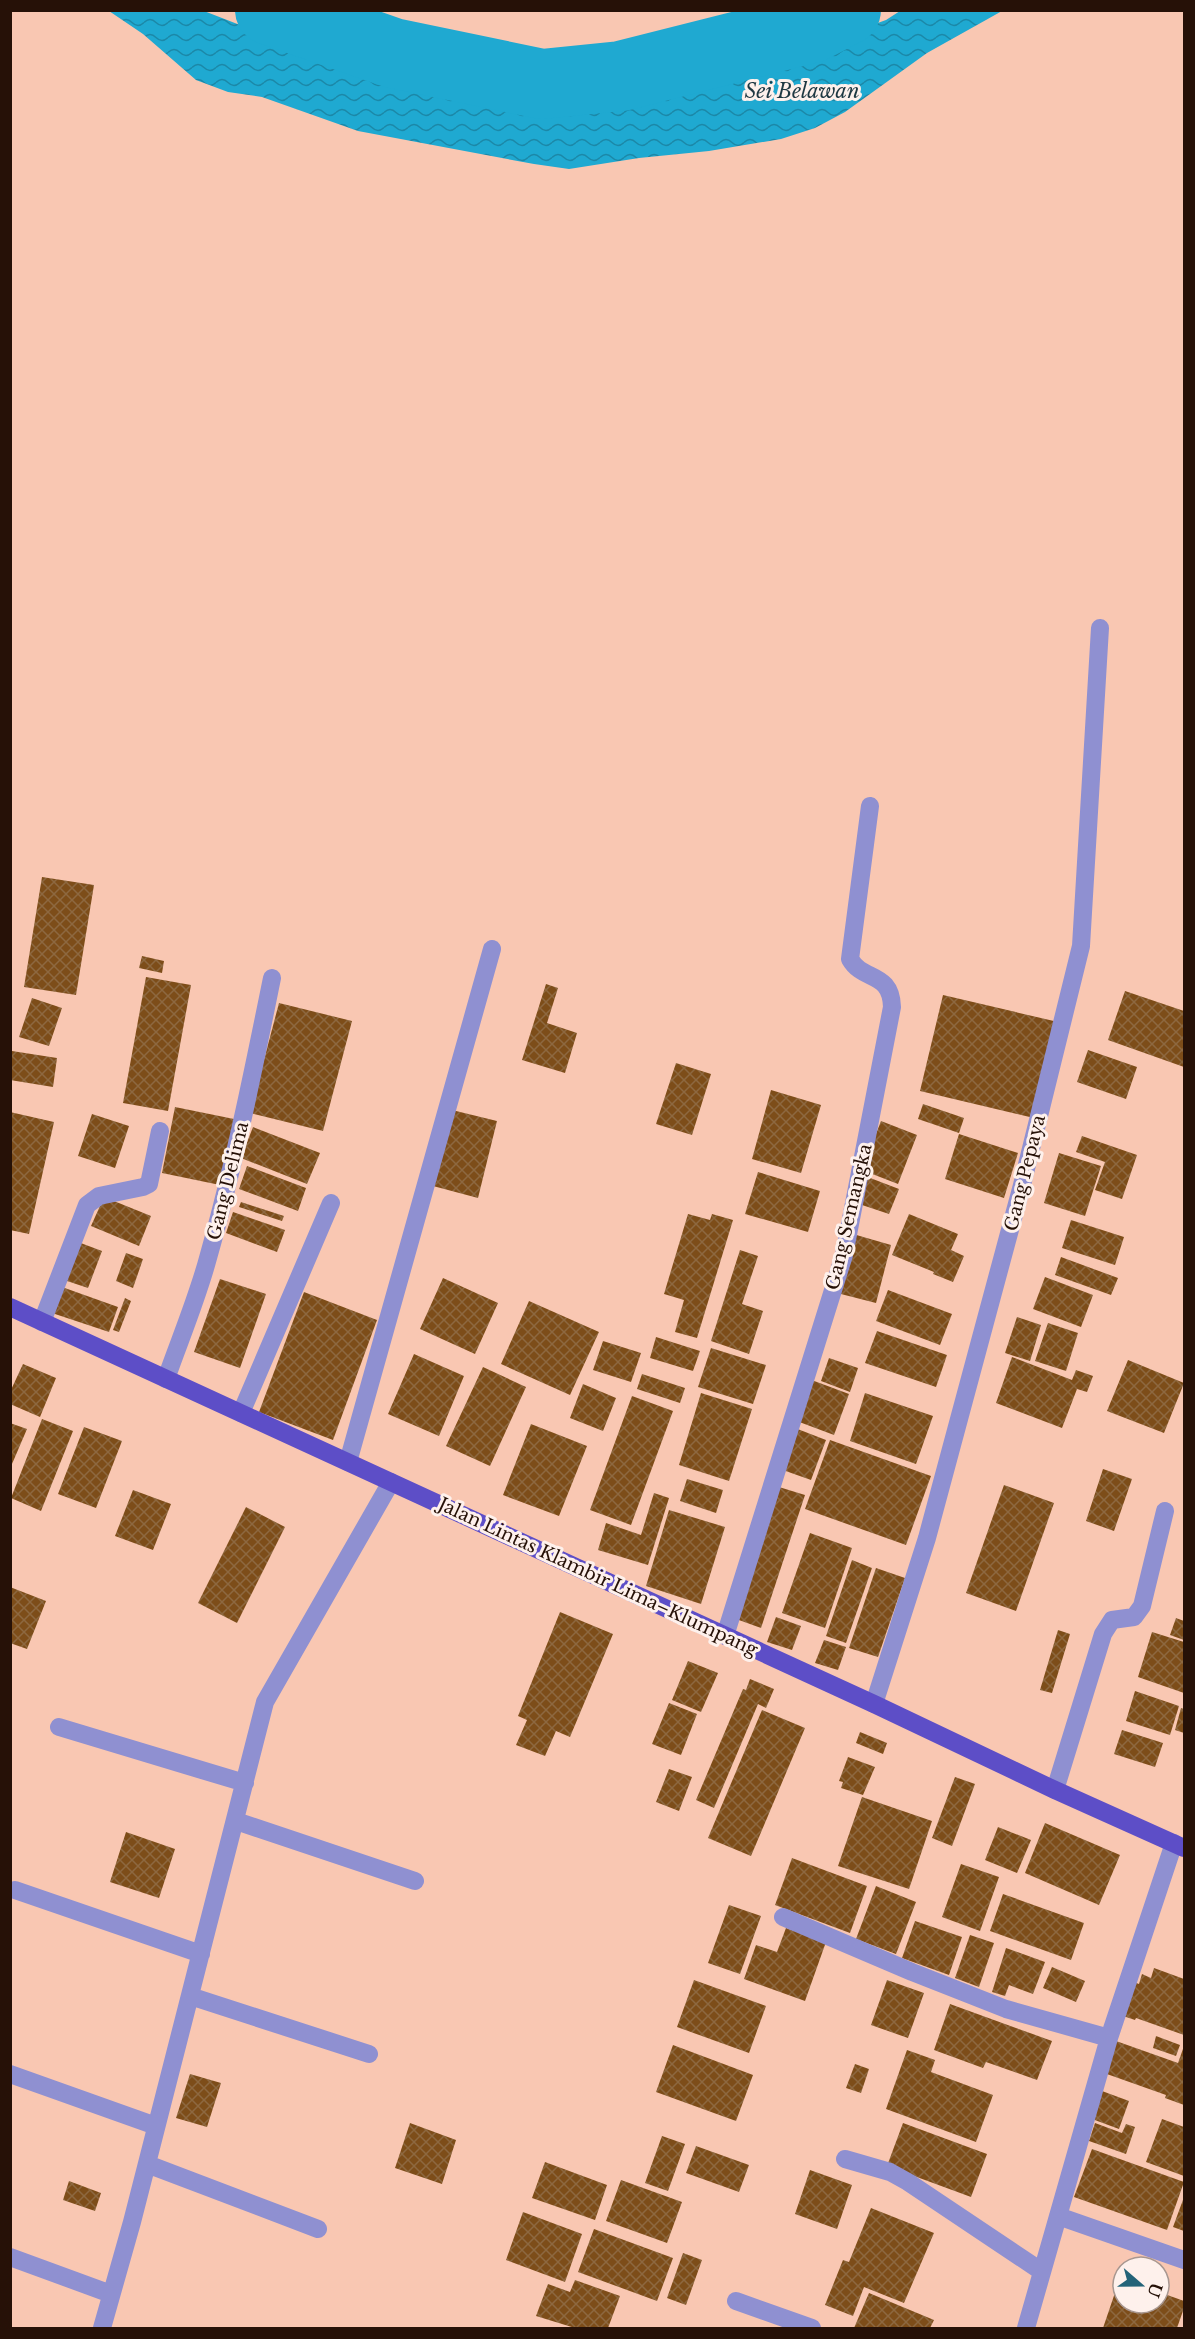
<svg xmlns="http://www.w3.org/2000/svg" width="1195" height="2339" viewBox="0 0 1195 2339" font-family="'Libre Baskerville',serif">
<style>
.water{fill:url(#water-waves)}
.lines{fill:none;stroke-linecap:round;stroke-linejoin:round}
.river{stroke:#1fa9d1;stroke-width:70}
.building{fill:url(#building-cross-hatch)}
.minor{stroke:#8f90d1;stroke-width:18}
.major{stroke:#5d4ec7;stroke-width:18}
.labels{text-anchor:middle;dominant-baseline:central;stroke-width:6;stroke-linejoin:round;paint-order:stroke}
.street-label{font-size:18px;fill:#261107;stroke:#fef1ec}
.water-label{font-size:20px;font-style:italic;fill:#1e3842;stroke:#fef1ec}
</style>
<defs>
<pattern id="water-waves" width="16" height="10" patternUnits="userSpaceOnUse" patternTransform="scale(1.5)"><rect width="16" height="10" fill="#1fa9d1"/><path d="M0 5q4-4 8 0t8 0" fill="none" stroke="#1b88a8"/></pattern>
<pattern id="building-cross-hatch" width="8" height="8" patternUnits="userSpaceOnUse" patternTransform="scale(1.5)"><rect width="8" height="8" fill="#7d4d19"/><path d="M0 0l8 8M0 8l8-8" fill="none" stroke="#8d6840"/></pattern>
</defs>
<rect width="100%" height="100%" fill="#f9c7b2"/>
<path class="water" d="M109 11H204L375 78 445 88 510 104 581 107 651 100 721 80 886 20 900 11H1002L927 53 845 112 815 128 781 139 709 151 639 158 569 169 534 164 358 131 262 97 228 92 196 80 143 34Z"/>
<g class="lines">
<path class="river" d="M270 10 393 53 542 84 621 76 811 28 846 10"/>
</g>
<path class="building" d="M42 877 94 885 76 995 24 987Z
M142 956 164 961 162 973 139 968Z
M146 977 191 985 168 1111 123 1103Z
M546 984 558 988 547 1023 577 1033 565 1073 522 1060Z
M1125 991 1184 1011V1067L1108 1040Z
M943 995 1058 1022 1034 1118 920 1091Z
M32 998 62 1008 49 1046 19 1037Z
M279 1003 352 1021 323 1131 250 1113Z
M1088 1050 1137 1067 1126 1099 1077 1082Z
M12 1051 57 1058 53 1087 10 1080Z
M676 1063 711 1074 692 1135 656 1124Z
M771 1090 821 1105 801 1173 752 1159Z
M923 1104 964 1118 959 1133 918 1119Z
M175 1107 234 1119 220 1185 162 1173Z
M452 1110 497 1121 478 1198 433 1186Z
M10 1112 54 1122 29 1234 10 1230Z
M92 1114 129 1126 115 1168 78 1156Z
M881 1121 917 1135 898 1184 862 1170Z
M253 1127 320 1153 307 1184 241 1158Z
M959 1134 1018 1153 1004 1198 945 1179Z
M1082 1136 1137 1155 1122 1199 1095 1190 1105 1162 1076 1152Z
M1059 1153 1101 1166 1085 1216 1044 1203Z
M247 1166 306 1188 298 1211 239 1189Z
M758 1172 820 1191 808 1232 745 1214Z
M865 1176 899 1189 889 1214 856 1203Z
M104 1197 151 1216 139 1246 91 1226Z
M241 1202 284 1216 282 1221 239 1207Z
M233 1212 285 1230 277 1252 226 1233Z
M688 1214 710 1220 712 1214 733 1220 697 1338 675 1332 684 1300 664 1294Z
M909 1214 958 1234 951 1250 964 1256 953 1282 933 1274 934 1272 892 1255Z
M1071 1220 1124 1237 1115 1265 1062 1248Z
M853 1234 891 1245 876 1303 837 1293Z
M78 1242 102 1251 88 1288 64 1280Z
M740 1250 758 1256 742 1304 763 1311 749 1354 711 1341Z
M126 1253 143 1259 133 1288 116 1281Z
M1061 1257 1118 1278 1111 1295 1055 1275Z
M1045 1277 1093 1295 1081 1327 1033 1309Z
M443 1278 498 1303 475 1354 420 1329Z
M220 1279 266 1294 240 1368 194 1352Z
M62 1287 118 1307 109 1332 52 1313Z
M888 1290 952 1314 940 1345 876 1321Z
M304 1292 377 1320 333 1440 259 1412Z
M125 1298 131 1301 119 1332 113 1330Z
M529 1301 599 1332 570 1395 501 1364Z
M1017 1317 1041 1325 1030 1361 1005 1353Z
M1048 1323 1078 1333 1066 1371 1035 1361Z
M877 1331 947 1355 936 1387 865 1363Z
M656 1337 700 1351 693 1371 650 1358Z
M603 1341 641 1353 631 1382 593 1370Z
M711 1348 766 1365 753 1404 698 1387Z
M414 1354 464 1376 439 1436 388 1414Z
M1012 1357 1072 1380 1076 1370 1093 1376 1087 1392 1077 1389 1062 1428 996 1403Z
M829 1358 858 1368 850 1392 821 1381Z
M1128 1360 1184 1383 1164 1433 1107 1411Z
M23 1364 56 1378 40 1417 10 1404V1392Z
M483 1367 526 1387 490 1466 446 1446Z
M642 1374 685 1388 680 1403 637 1389Z
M809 1379 849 1394 834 1435 794 1420Z
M583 1384 616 1398 603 1431 570 1418Z
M701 1393 752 1409 729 1481 679 1465Z
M865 1393 933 1416 916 1464 850 1441Z
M632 1396 673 1411 631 1525 590 1510Z
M42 1419 73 1431 41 1511 11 1498Z
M10 1423 27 1429 12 1464H10Z
M531 1424 587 1446 559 1516 503 1495Z
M84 1427 122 1441 96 1508 58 1494Z
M795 1428 826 1440 811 1480 780 1469Z
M830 1440 931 1476 906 1545 805 1509Z
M1103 1469 1132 1479 1114 1531 1086 1521Z
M687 1479 723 1490 716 1513 680 1501Z
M1004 1485 1054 1503 1016 1611 966 1593Z
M779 1487 805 1495 761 1628 736 1619Z
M133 1490 171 1504 153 1550 115 1536Z
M654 1493 669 1498 648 1565 598 1550 606 1523 641 1535Z
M246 1507 285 1527 237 1623 198 1603Z
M669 1510 725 1527 701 1604 646 1586Z
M810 1533 852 1548 825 1628 782 1613Z
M852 1560 872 1568 846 1643 826 1636Z
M876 1568 905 1578 878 1657 849 1648Z
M10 1587 46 1601 27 1649 10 1643Z
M560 1612 613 1634 570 1737 556 1731 545 1756 516 1745 527 1720 518 1716Z
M776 1617 801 1626 792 1650 767 1642Z
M1176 1618 1184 1621V1640L1170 1635Z
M1058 1630 1070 1634 1052 1693 1040 1690Z
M1152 1632 1184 1642V1693L1138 1677Z
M824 1640 846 1647 838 1670 815 1663Z
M688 1661 718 1673 701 1712 672 1700Z
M750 1679 774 1689 766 1708 758 1704 714 1808 696 1800 743 1689 746 1690Z
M1135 1691 1179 1706 1170 1735 1126 1721Z
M669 1703 697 1714 681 1755 652 1744Z
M1181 1708 1184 1709V1733L1175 1730Z
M762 1710 805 1728 751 1856 708 1838Z
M1122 1730 1163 1743 1155 1767 1114 1754Z
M860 1732 887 1743 883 1754 856 1743Z
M848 1757 875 1767 863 1795 841 1788 843 1782 839 1781Z
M669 1769 692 1777 679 1811 656 1802Z
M955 1777 975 1784 952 1846 932 1838Z
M862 1797 932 1821 909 1889 838 1866Z
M1045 1823 1120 1855 1099 1905 1025 1873Z
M998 1827 1031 1840 1017 1873 985 1860Z
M126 1832 175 1849 159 1898 110 1882Z
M792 1858 867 1886 850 1933 775 1905Z
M961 1864 999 1877 980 1931 942 1917Z
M876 1886 916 1902 896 1954 856 1939Z
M1003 1894 1084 1923 1071 1960 990 1931Z
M729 1905 761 1916 740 1974 708 1963Z
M915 1921 962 1937 949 1975 902 1958Z
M786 1928 826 1942 805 2001 744 1979 756 1945 777 1952Z
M970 1935 994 1943 979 1987 955 1978Z
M1006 1948 1045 1962 1033 1994 1009 1985 1005 1996 992 1992Z
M1052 1967 1085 1981 1076 2002 1043 1988Z
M1154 1968 1184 1979V2035L1136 2018 1135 2020 1120 2015 1132 1981 1139 1984 1142 1974 1151 1978Z
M694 1980 766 2006 749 2053 677 2027Z
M887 1980 924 1993 908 2038 871 2025Z
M950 2004 1052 2041 1037 2080 986 2062 983 2068 934 2050Z
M1156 2036 1180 2045 1176 2056 1153 2048Z
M1116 2041 1178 2063 1184 2046V2105L1165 2098 1166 2095 1104 2073Z
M673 2045 753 2075 736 2121 656 2092Z
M907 2050 935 2060 931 2072 993 2095 976 2142 886 2109Z
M855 2064 869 2069 861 2093 846 2088Z
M190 2074 221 2083 207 2127 176 2118Z
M1102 2091 1129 2101 1119 2129 1092 2119Z
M1162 2119 1184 2127V2176L1146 2162Z
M410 2123 456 2140 442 2184 395 2168Z
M903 2123 987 2154 971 2197 887 2166Z
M1095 2123 1122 2133 1126 2124 1135 2127 1126 2154 1089 2141Z
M662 2136 685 2144 668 2191 645 2183Z
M696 2146 749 2165 739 2192 686 2173Z
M1092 2149 1184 2182 1167 2230 1074 2197Z
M545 2162 607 2185 595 2220 532 2198Z
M810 2170 852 2185 837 2229 795 2214Z
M621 2180 682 2202 667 2243 606 2221Z
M69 2181 101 2193 95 2211 63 2200Z
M1184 2197V2231L1173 2227Z
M871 2208 934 2233 904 2303 864 2287 853 2316 825 2305 843 2260 849 2262Z
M523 2212 582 2234 565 2282 506 2260Z
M594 2229 673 2258 657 2301 578 2272Z
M683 2253 702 2260 686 2305 667 2298Z
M1120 2278 1123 2279V2303H1159V2292L1184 2301V2308L1177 2328H1103Z
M575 2280 620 2296 608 2328H575L536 2316 548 2284 570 2292Z
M869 2293 934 2320 930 2328H854Z"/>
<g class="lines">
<path class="minor" d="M42 1322 87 1205 99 1196 143 1187 149 1184 160 1131
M166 1379C180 1339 197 1299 208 1258 234 1166 253 1072 272 978
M241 1413 331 1203
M348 1462 492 949
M725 1636 844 1255 892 1007C891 971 863 982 850 959L870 806
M874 1704 927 1538 1022 1185 1081 946 1100 628
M59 1727 245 1783
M1055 1790 1103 1634 1112 1620 1134 1617 1142 1606 1165 1511
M236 1821 415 1881
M15 1890 201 1954
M783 1917 912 1972 1006 2009 1109 2038
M190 1996 369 2054
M10 2074 156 2126
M845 2159 890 2172 908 2182 1041 2271
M147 2164 318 2229
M1058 2216 1184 2260
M10 2257 111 2294
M736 2301 812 2328
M102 2328 132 2222 265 1702 391 1482
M1026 2328 1109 2038 1174 1843"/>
<path class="major" d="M10 1307 874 1704 1055 1790 1184 1848"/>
</g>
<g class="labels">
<g class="street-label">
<text transform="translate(1025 1173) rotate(-76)">Gang Pepaya</text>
<text transform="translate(228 1181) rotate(-76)">Gang Delima</text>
<text transform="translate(849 1217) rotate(-77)">Gang Semangka</text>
<text transform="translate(598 1577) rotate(25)">Jalan Lintas Klambir Lima–Klumpang</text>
</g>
<g class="water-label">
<text x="802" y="91">Sei Belawan</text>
</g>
</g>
<rect width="1195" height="2339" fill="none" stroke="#261107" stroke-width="24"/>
<g transform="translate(1141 2285) rotate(110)"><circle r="28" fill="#fef1ec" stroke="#a89790" stroke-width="1.5"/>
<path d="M0-4.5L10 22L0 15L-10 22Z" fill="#246378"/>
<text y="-9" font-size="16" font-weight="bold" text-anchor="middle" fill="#261107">U</text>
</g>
</svg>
